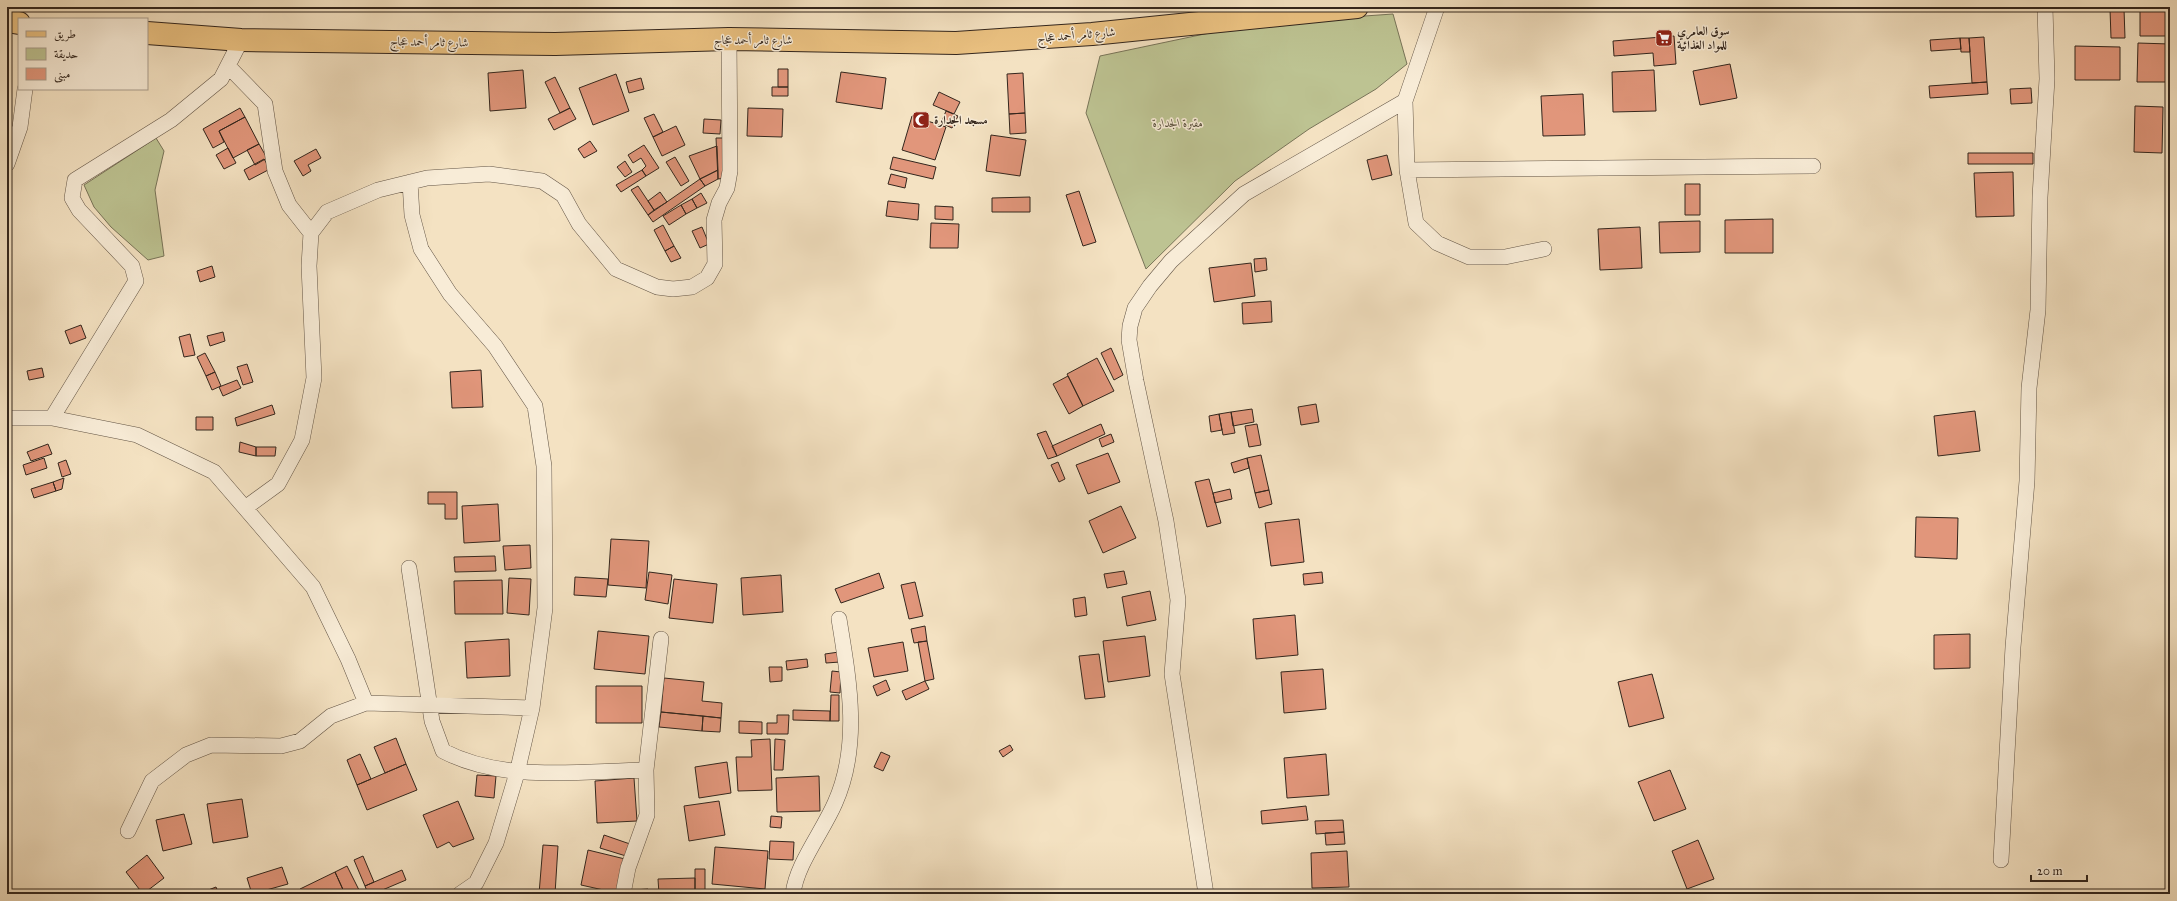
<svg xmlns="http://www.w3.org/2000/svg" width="2177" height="901" viewBox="0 0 2177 901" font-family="'IM FELL Great Primer',Amiri,serif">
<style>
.green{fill:#bdc392;stroke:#787458}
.building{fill:#e1967b;stroke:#33261d}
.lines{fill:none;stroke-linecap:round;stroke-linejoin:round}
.minor-casing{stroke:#635546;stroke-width:16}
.primary-casing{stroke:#33261d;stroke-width:24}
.minor{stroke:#f8ecd7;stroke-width:15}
.primary{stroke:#eac181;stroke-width:22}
.labels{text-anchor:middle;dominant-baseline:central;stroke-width:3;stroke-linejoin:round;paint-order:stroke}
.poi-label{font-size:12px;font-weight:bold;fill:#33261d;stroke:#f8ecd7;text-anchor:start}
.street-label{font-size:12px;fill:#33261d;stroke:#f8ecd7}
.park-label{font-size:12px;font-style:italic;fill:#564d3a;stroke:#f8ecd7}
</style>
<rect width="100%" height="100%" fill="#f4e2c2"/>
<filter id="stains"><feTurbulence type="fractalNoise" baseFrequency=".005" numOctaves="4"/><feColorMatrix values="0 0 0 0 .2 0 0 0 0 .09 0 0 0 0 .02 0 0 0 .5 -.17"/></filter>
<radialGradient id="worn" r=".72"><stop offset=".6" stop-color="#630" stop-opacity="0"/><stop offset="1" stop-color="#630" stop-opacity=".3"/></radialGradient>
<path class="green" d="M1393 14 1407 64 1376 89 1309 129 1235 181 1146 269 1086 113 1100 56 1252 24Z
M156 138 164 151 155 190 164 256 148 260 111 227 94 207 84 185Z"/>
<path class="building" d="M2140 7H2170V36H2140Z
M2110 9H2124L2125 38H2111Z
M1674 36 1676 64 1654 66 1653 53 1614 56 1613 41Z
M1984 37 1987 82 1972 83 1969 38Z
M1960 38H1969L1970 52H1961Z
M1960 38 1961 49 1931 51 1930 40Z
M2138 43 2170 44V82H2137Z
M2075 46 2120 47V80H2075Z
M1730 64 1737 98 1700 105 1693 71Z
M778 69H788V87H778Z
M523 70 526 108 490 111 488 73Z
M1654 70 1656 111 1613 112 1612 72Z
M841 72 886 78 882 109 836 102Z
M1023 73 1025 113 1009 114 1007 74Z
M616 74 629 111 593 125 579 88Z
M555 77 570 108 560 113 545 82Z
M641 78 644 89 629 93 626 82Z
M1987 82 1988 94 1930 98 1929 86Z
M772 87H788V96H772Z
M2031 88 2032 103 2011 104 2010 89Z
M939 92 960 102 954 114 933 105Z
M1583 94 1585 135 1543 136 1541 96Z
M2135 106 2163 107 2162 153 2134 152Z
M240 108 245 117 219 131 224 142 213 148 203 129Z
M570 108 576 119 554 130 548 119Z
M748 108 783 109 782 137 747 136Z
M946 111 958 116 952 128 941 123Z
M1025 113 1026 133 1010 134 1009 114Z
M654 114 663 132 653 137 644 118Z
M912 116 946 127 935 160 902 150Z
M245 117 259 144 233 158 219 131Z
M704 119 721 120 720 134 703 133Z
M676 126 685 145 662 156 653 137Z
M991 135 1026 140 1020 176 986 171Z
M716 138H723L726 178 718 179Z
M590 141 597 151 584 158 578 149Z
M259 144 267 158 255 165 247 150Z
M644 145 659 168 646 176 642 170 646 166 641 158 633 163 628 155Z
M717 146 718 170 700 179 689 156Z
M228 148 236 163 224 169 216 155Z
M316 149 321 158 308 165 311 171 303 176 294 161Z
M1968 153H2033V164H1968Z
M1387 155 1392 175 1372 180 1367 160Z
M675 157 689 181 681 186 666 162Z
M893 157 936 167 933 179 890 169Z
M264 159 270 169 249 180 244 170Z
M625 161 632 172 625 177 617 167Z
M642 170 646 176 621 192 616 185Z
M718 170V179L705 186 700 179Z
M2013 172 2014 216 1976 217 1974 173Z
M891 174 907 178 905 188 888 184Z
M700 179 705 186 653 222 648 215Z
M1685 184H1700V215H1685Z
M638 186 654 210 648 215 631 190Z
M1079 191 1096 242 1083 246 1066 195Z
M660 192 667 202 654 210 648 201Z
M701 193 707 203 697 208 692 199Z
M1030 197V212H992V198Z
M692 199 697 208 686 214 681 205Z
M888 201 919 204 918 220 886 216Z
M681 205 686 214 669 225 663 216Z
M935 206 953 207V220L935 219Z
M1773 219V253H1725V220Z
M1700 221V252L1660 253 1659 222Z
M931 223 959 224 958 248H930Z
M663 225 674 246 665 251 654 230Z
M702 227 709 244 700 248 692 231Z
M1640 227 1642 268 1600 270 1598 229Z
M674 246 681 258 671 262 665 251Z
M1266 258 1267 270 1255 272 1254 259Z
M1251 263 1255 296 1214 302 1209 268Z
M212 266 215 277 200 282 197 271Z
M1271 301 1272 322 1243 324 1242 303Z
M81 325 86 338 70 344 65 331Z
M223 332 225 341 210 346 207 336Z
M190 334 195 355 184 357 179 337Z
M1111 348 1123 375 1114 380 1101 353Z
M205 353 215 372 206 376 197 357Z
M1097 358 1114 391 1083 406 1067 374Z
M247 364 253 382 243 385 237 367Z
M42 368 44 377 29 380 27 371Z
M481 370 483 407 452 408 450 372Z
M215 372 221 386 212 390 206 376Z
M1068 376 1083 406 1069 414 1053 384Z
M237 380 241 388 223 396 219 387Z
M1316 404 1319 422 1301 425 1298 407Z
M272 405 275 414 237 426 235 418Z
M1252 409 1254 422 1233 426 1231 412Z
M1975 411 1980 451 1938 456 1934 416Z
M1231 412 1235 433 1223 435 1219 414Z
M1219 414 1222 430 1211 432 1209 416Z
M196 417H213V430H196Z
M1101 424 1105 434 1057 456 1052 446Z
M1257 424 1261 445 1249 447 1245 426Z
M1046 431 1057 456 1048 459 1037 434Z
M1111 434 1114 442 1102 447 1099 439Z
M240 442 256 447V456L239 452Z
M48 444 52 454 31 461 27 452Z
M256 447H276L275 456H256Z
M1108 453 1120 482 1088 494 1076 465Z
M1261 455 1269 490 1255 493 1247 458Z
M44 458 47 468 26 475 23 465Z
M1247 458 1249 468 1234 473 1231 463Z
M66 460 71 474 62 477 58 463Z
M1058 462 1065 479 1059 482 1051 465Z
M64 478 62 489 56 491 53 482Z
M1209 479 1221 523 1207 527 1195 482Z
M53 482 56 491 34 498 31 489Z
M1230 489 1232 499 1215 503 1213 493Z
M1269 490 1272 504 1259 508 1255 493Z
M428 492H457V519H445V504H428Z
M498 504 500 541 464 543 462 506Z
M1121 506 1136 538 1103 553 1089 521Z
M1916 517 1958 518 1957 559 1915 557Z
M1299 519 1304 562 1271 566 1265 523Z
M611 539 649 541 646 588 608 585Z
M530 545 531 568 505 570 503 546Z
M495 556 496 571 455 572 454 557Z
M1124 571 1127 584 1107 588 1104 574Z
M649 572 672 575 668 604 645 600Z
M1322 572 1323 583 1304 585 1303 574Z
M879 573 884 588 841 603 835 589Z
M781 575 783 612 743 615 741 578Z
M575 577 608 579 606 597 574 595Z
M509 578 531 579 529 615 507 613Z
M674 579 717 584 713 623 669 618Z
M502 580 503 614H455L454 581Z
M915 582 923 616 909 619 901 585Z
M1150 591 1156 620 1127 626 1122 597Z
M1085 597 1087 615 1075 617 1073 599Z
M1295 615 1298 655 1256 659 1253 619Z
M925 626 927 641 914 643 911 629Z
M598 631 649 636 645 674 594 669Z
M1970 634V668L1934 669V635Z
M1145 636 1150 676 1108 682 1103 641Z
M509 639 510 676 467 678 465 642Z
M927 641 934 679 925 681 918 642Z
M903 642 908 671 874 677 868 648Z
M839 652 840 662 826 663 825 654Z
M1099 654 1105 697 1085 699 1079 656Z
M807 659 808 667 787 670 786 661Z
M769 667H782V681L770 682Z
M1323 669 1326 709 1284 713 1281 672Z
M832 671 841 672 840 693 830 692Z
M1652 674 1664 718 1629 727 1618 682Z
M664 678 704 682 702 701 722 703 721 718 661 712Z
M886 680 890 690 877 696 873 686Z
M925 681 929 689 906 700 902 691Z
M596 686H642V723H596Z
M831 695H839V721H830Z
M793 710 830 711V721L793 720Z
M661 712 703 716 702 731 659 727Z
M777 715H789L788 734H767V723H777Z
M703 716 721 718 720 732 702 731Z
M739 721 762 722V734L739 733Z
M396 738 406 764 385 773 374 747Z
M770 739 772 790 738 791 736 757H752L751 740Z
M775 739 785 740 783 770H774Z
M1010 745 1013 750 1003 757 999 751Z
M881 752 890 756 883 771 874 767Z
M360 754 371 779 357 785 347 760Z
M1326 754 1329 795 1287 798 1284 758Z
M727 762 731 793 699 798 695 767Z
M406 764 417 790 367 810 357 785Z
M1670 770 1686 809 1654 821 1638 782Z
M477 775 496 776 494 798 475 796Z
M819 776 820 811 777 812 776 778Z
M634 778 637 821 597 823 595 781Z
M242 799 248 837 213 843 207 804Z
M458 801 474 839 453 847 449 842 437 848 423 815Z
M719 801 725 835 689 841 684 806Z
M1306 806 1308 820 1262 824 1261 811Z
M184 814 192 844 163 851 156 820Z
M771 816 782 817 781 828 770 827Z
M1343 820 1344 832 1316 834 1315 821Z
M1344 832 1345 844 1326 845 1325 833Z
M604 835 630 844 626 856 600 848Z
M1698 840 1714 879 1687 889 1672 851Z
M770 841 794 842 793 860 769 859Z
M543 845 558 846 555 894H539Z
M715 847 768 851 765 889 712 884Z
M588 850 625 859 617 893 581 885Z
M1347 851 1349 887 1312 888 1311 853Z
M147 855 164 878 143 894 126 872Z
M363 856 374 882 365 886 354 860Z
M347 866 361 894H345L335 872Z
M282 867 288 884 252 894 247 878Z
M695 869H705V894H695Z
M402 870 406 880 373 894H368L365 886Z
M335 872 345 894H303L300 889Z
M695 878V894H659L658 879Z
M216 887 219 894H198Z
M648 889V894H634V890Z"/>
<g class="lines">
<defs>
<path id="minor" d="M228 66 265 104 275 171 289 205 311 233
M1405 101 1407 170 1416 223 1437 243 1469 257H1505L1544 249
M7 164 20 127 25 89
M1407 170 1813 166
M410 182 412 215 421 249 450 294 495 346 535 406 544 466 545 608 532 708 517 773 496 843 476 883 460 894
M7 418H52L137 435 214 472 313 587 348 659 366 703
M52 418 136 281 132 266 79 210 72 198 75 180 171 120 221 79 241 40
M245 508 278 484 302 440 314 378 309 266 311 233 327 212 378 190 427 178 489 174 542 181 563 195 579 224 616 269 657 287 673 289 692 287 707 278 715 264 714 220 719 203 727 188 730 171 729 39
M409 568 432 721 443 751C505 783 579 771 646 770
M128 831 152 781 186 755 211 745 281 746 300 741 331 716 366 703 532 708
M2001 860 2013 647 2027 481 2029 388 2038 310 2040 197 2047 79 2045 7
M623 894 628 868 647 815 646 770 661 639
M793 894C796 865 823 831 835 803 861 745 849 680 839 619
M1206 894 1172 674 1178 600 1166 521 1136 381 1129 340 1130 326 1135 308 1150 286 1171 261 1244 194 1405 101 1437 7"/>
<path id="primary" d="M7 21 19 23
M147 33 241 40 555 44 729 39 956 43 1092 34 1357 7"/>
</defs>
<use href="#minor" class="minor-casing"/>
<use href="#primary" class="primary-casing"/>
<use href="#minor" class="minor"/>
<use href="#primary" class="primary"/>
</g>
<defs>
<symbol id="supermarket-square" viewBox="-11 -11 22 22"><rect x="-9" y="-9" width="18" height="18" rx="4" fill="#8f2418" stroke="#f8ecd7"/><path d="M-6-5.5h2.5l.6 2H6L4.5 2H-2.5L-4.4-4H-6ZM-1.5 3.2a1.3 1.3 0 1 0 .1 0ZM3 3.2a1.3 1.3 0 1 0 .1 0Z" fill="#fff"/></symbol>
<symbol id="mosque-square" viewBox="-11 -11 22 22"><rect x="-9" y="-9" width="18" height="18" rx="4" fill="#8f2418" stroke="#f8ecd7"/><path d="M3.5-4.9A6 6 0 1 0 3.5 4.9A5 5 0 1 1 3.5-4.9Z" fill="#fff"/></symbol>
</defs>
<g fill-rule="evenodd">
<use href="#supermarket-square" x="1654" y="28" width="20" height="20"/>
<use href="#mosque-square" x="911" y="110" width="20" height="20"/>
</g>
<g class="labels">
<g class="poi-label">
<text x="1677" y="31">سوق العامري<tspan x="1677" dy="14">للمواد الغذائية</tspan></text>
<text x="934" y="120">مسجد الجدارة</text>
</g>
<g class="street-label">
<text transform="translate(1076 35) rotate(-5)">شارع ثامر أحمد عجاج</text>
<text x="753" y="40">شارع ثامر أحمد عجاج</text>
<text transform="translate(429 42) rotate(1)">شارع ثامر أحمد عجاج</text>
</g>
<g class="park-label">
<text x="1178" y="123">مقبرة الجدارة</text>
</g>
</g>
<rect width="2177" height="901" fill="none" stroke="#f4e2c2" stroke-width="24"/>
<rect x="8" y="8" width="2161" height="885" fill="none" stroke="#33261d" stroke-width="2"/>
<rect x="12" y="12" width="2153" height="877" fill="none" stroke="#33261d"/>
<rect x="18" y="18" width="130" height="72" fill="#f8ecd7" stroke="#a99d8d"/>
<rect x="26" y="31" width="20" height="6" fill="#eac181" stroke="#a99d8d"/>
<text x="54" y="38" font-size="12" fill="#33261d">طريق</text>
<rect x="26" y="48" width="20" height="12" fill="#bdc392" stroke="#a99d8d"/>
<text x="54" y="58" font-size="12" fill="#33261d">حديقة</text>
<rect x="26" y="68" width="20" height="12" fill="#e1967b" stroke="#a99d8d"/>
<text x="54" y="78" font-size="12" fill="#33261d">مبنى</text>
<path d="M2031 875v6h56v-6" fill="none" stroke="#33261d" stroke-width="2"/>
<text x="2037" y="875" font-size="12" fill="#33261d" stroke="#f8ecd7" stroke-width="3" paint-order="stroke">20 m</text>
<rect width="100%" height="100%" filter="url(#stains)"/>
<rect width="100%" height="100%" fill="url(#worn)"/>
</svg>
